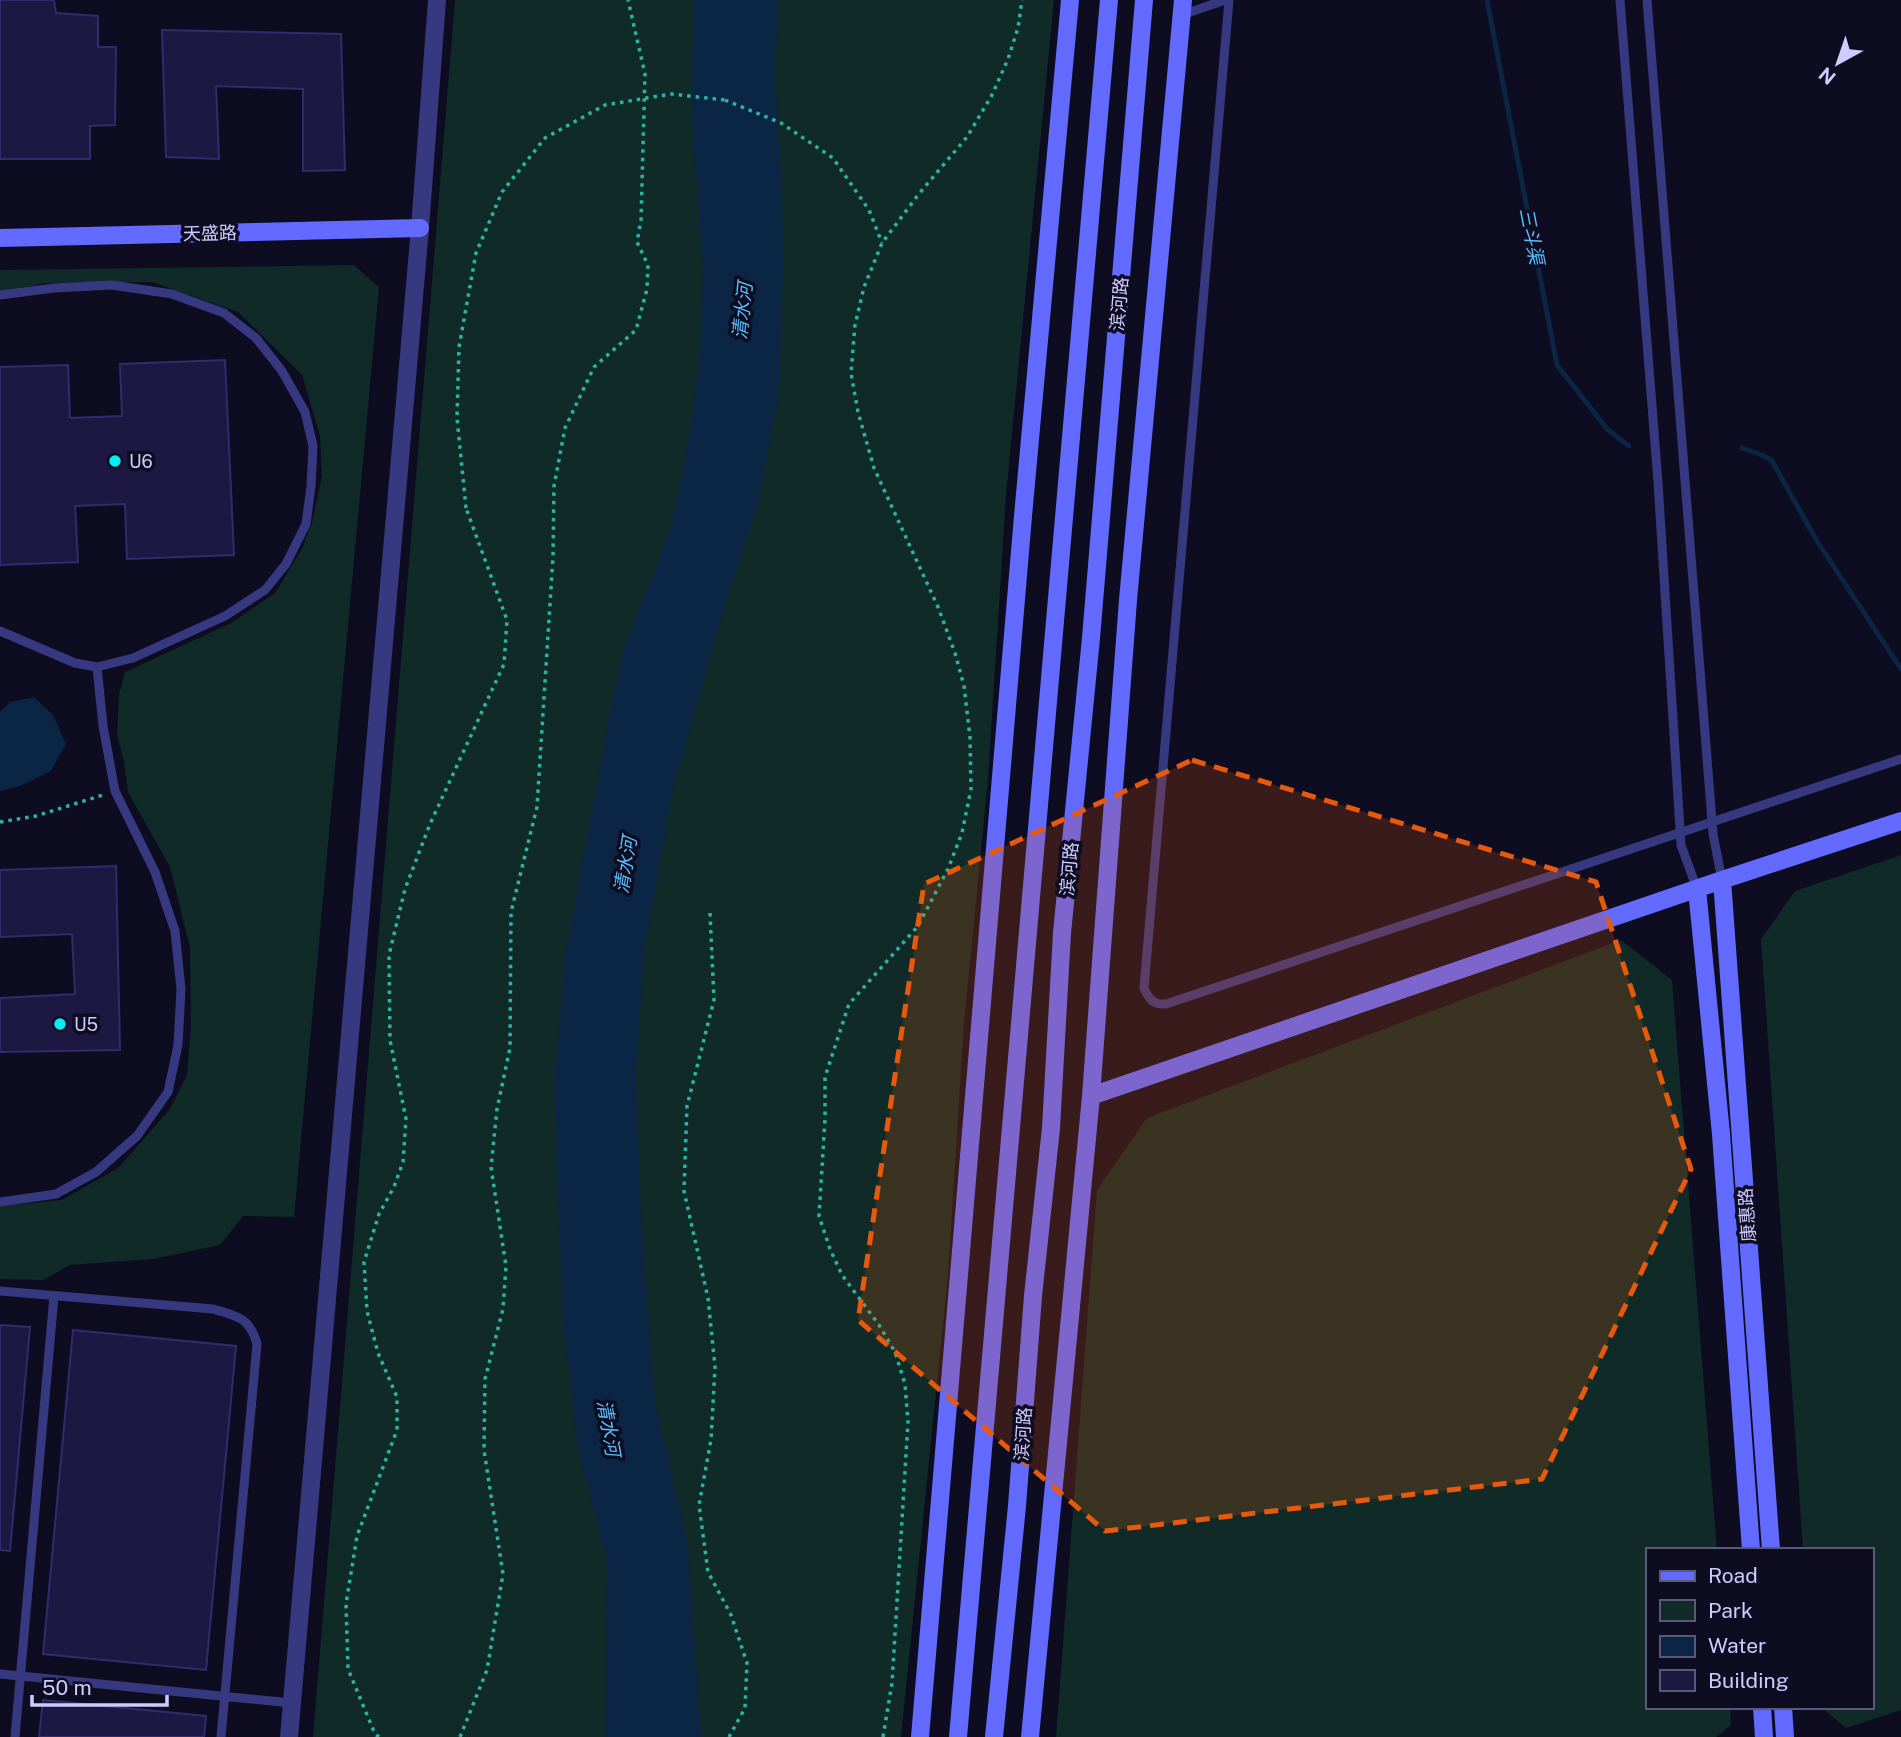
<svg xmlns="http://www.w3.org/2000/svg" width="1901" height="1737" viewBox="0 0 1901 1737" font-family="'Public Sans','Noto Sans SC',sans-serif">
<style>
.green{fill:#0f2a27}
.water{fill:#0b2545}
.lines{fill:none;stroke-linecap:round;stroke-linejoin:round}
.stream{stroke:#0b2545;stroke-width:5}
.building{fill:#1d1841;stroke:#322a6e;stroke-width:2}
.path{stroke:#2cb3a1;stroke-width:3.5;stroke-dasharray:3.5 5;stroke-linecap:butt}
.lane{stroke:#363980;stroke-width:9}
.street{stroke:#363980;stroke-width:18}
.secondary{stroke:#626aff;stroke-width:18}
.path-bridge{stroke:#2cb3a1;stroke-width:3.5;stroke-dasharray:3.5 5;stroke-linecap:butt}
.marked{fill:#e8590c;fill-opacity:0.2;stroke:#e8590c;stroke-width:5;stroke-dasharray:14 9;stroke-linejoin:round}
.poi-dot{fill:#00f0f6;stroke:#0e0c20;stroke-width:2.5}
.labels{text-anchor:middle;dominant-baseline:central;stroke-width:7;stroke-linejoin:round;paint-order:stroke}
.street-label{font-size:18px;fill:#cecbff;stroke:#0e0c20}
.poi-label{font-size:18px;fill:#cecbff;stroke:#0e0c20;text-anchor:start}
.water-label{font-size:19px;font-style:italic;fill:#59beff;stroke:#0e0c20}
</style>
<rect width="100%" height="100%" fill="#0e0c20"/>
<path class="green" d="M455 0H1054L1006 495 988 780 964 1023 948 1275 901 1737H313Z
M354 265 379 287 294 1217 243 1216 220 1245 153 1259 70 1265 43 1280 0 1279V1206L62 1200 118 1168 170 1109 187 1075 191 1025 190 948 170 867 128 792 124 762 117 735 119 695 125 672 231 623 275 593 302 549 312 522 322 476 320 436 302 375 238 312 152 282 46 283 0 292V270Z
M1901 855V1710L1846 1728 1821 1707H1871V1550H1803L1761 939 1795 891Z
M1621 940 1672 980 1717 1550H1647V1707H1730L1731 1725 1716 1737H1056L1097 1190 1147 1118Z"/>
<path class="water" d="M694 0H779L775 74 782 188 783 272 779 392 759 500 716 636 673 789 644 954 636 1074 641 1213 655 1402 688 1546 701 1737H606L607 1562 578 1449 563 1325 554 1090 565 956 620 660 671 526 689 439 701 341 703 267 691 110Z
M34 697 53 715 66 744 51 771 20 786 0 791V712L10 702Z"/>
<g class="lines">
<path class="stream" d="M1487 0 1557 365 1607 429 1629 446
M1742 448 1762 455 1772 461 1817 541 1901 669"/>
</g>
<path class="building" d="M0 0H54L56 13 98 16V47H116L115 125 90 126V159H0Z
M162 30 341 34 345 170 303 171V89L216 86 219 159 166 157Z
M225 360 234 555 127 559 125 504 75 506 78 562 0 565V367L68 365 70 418 122 416 120 364Z
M116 866 120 1050 0 1052V998L75 994 72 934 0 937V870Z
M0 1325 30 1327 10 1551 0 1550Z
M73 1330 236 1346 206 1670 43 1654Z
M43 1700 206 1716 204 1737H39Z"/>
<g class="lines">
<path class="path" d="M725 100 781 123 833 158 869 210 882 243
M0 822 36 816 103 795
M710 913 714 1000 687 1106 684 1191 708 1298 715 1367 711 1440 699 1505 708 1572 731 1615 747 1663 745 1708 729 1737
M379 1737 375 1734 348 1669 346 1604 357 1536 397 1430V1397L378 1353 367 1311 364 1262 379 1214 394 1187 403 1162 406 1119 390 1040 389 955 405 889 430 824 504 664 507 620 466 508
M460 1737 487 1670 503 1574 484 1450 485 1379 503 1309 506 1266 491 1167 497 1109 510 1048 511 912 537 807 553 557 554 486 565 428 594 367 636 330 647 289 648 265 637 242 641 220 645 74 628 0
M883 1737 892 1683 908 1422 905 1384 895 1352 879 1325 842 1275 830 1249 819 1216 825 1119V1077L849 1004 918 926 948 869 962 833 971 789 970 737 964 686 955 653 938 607 874 468 858 412 851 373 855 325 864 287 882 243 918 195 967 137 992 95 1008 59 1018 28 1022 0"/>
<path class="lane" d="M1229 0 1144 988C1149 999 1153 1005 1166 1004L1901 759
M1620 0 1658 482 1681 845 1697 889
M1647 0 1713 834 1722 880
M1182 15 1225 0
M0 295 54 288 112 285 172 294 224 313 256 338 282 371 305 412 313 446 311 486 306 524 286 564 265 590 225 616 133 658 97 667 75 663 0 631
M0 1202 56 1194 96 1172 137 1136 168 1092 178 1045 181 989 175 931 155 872 115 791 103 726 97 667
M0 1291 213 1309C238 1316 250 1318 257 1344L221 1737
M0 1674 292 1703
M15 1737 54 1296"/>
<path class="street" d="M289 1737 420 228 437 0"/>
<path class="secondary" d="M0 238 420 228
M1722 880 1771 1550
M1697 889 1721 1134 1751 1550
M1091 1096 1722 880 1901 821
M1762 1707 1764 1737
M1783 1707 1785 1737
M920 1737 1023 516 1070 0
M958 1737 1109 0
M994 1737 1017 1506 1033 1296 1051 1128 1062 933 1091 638 1144 0
M1030 1737 1091 1096 1128 600 1183 0"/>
<path class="path-bridge" d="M466 508 457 418 459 347 476 253 502 192 545 138 605 105 671 94 725 100"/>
</g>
<path class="marked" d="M1192 760 1596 882 1691 1169 1542 1479 1105 1531 858 1320 924 884Z"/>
<g class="poi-dot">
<circle cx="115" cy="461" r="7"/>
<circle cx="60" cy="1024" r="7"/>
</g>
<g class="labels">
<g class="street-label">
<text transform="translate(210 233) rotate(-1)">天盛路</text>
<text transform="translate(1119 304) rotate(-85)">滨河路</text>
<text transform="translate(1069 869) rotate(-85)">滨河路</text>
<text transform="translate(1747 1215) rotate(-94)">康惠路</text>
<text transform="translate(1023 1434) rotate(-86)">滨河路</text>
</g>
<g class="poi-label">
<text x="129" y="461">U6</text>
<text x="74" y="1024">U5</text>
</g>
<g class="water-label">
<text transform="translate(1532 236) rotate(79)">三斗渠</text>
<text transform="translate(742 311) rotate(-84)">清水河</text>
<text transform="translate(625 865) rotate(-81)">清水河</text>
<text transform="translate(609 1428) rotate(80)">清水河</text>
</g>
</g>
<rect x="1646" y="1548" width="228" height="161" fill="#0e0c20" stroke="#5b5879" stroke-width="2"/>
<rect x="1660" y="1571" width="35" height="10" fill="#626aff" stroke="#5b5879" stroke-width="2"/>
<text x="1708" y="1583" font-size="21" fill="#cecbff">Road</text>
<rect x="1660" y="1600" width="35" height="21" fill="#0f2a27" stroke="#5b5879" stroke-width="2"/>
<text x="1708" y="1618" font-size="21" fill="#cecbff">Park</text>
<rect x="1660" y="1636" width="35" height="21" fill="#0b2545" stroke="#5b5879" stroke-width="2"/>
<text x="1708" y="1653" font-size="21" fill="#cecbff">Water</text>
<rect x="1660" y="1670" width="35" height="21" fill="#1d1841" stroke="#5b5879" stroke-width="2"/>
<text x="1708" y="1688" font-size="21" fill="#cecbff">Building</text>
<g transform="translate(1838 63) rotate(220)" stroke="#0e0c20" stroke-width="5" paint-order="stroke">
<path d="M0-5L12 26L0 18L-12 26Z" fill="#cecbff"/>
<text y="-10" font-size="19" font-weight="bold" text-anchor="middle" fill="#cecbff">N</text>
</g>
<path d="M32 1695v10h135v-10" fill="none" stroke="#cecbff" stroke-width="3.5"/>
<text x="42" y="1695" font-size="21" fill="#cecbff" stroke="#0e0c20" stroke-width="5" paint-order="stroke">50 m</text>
</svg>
